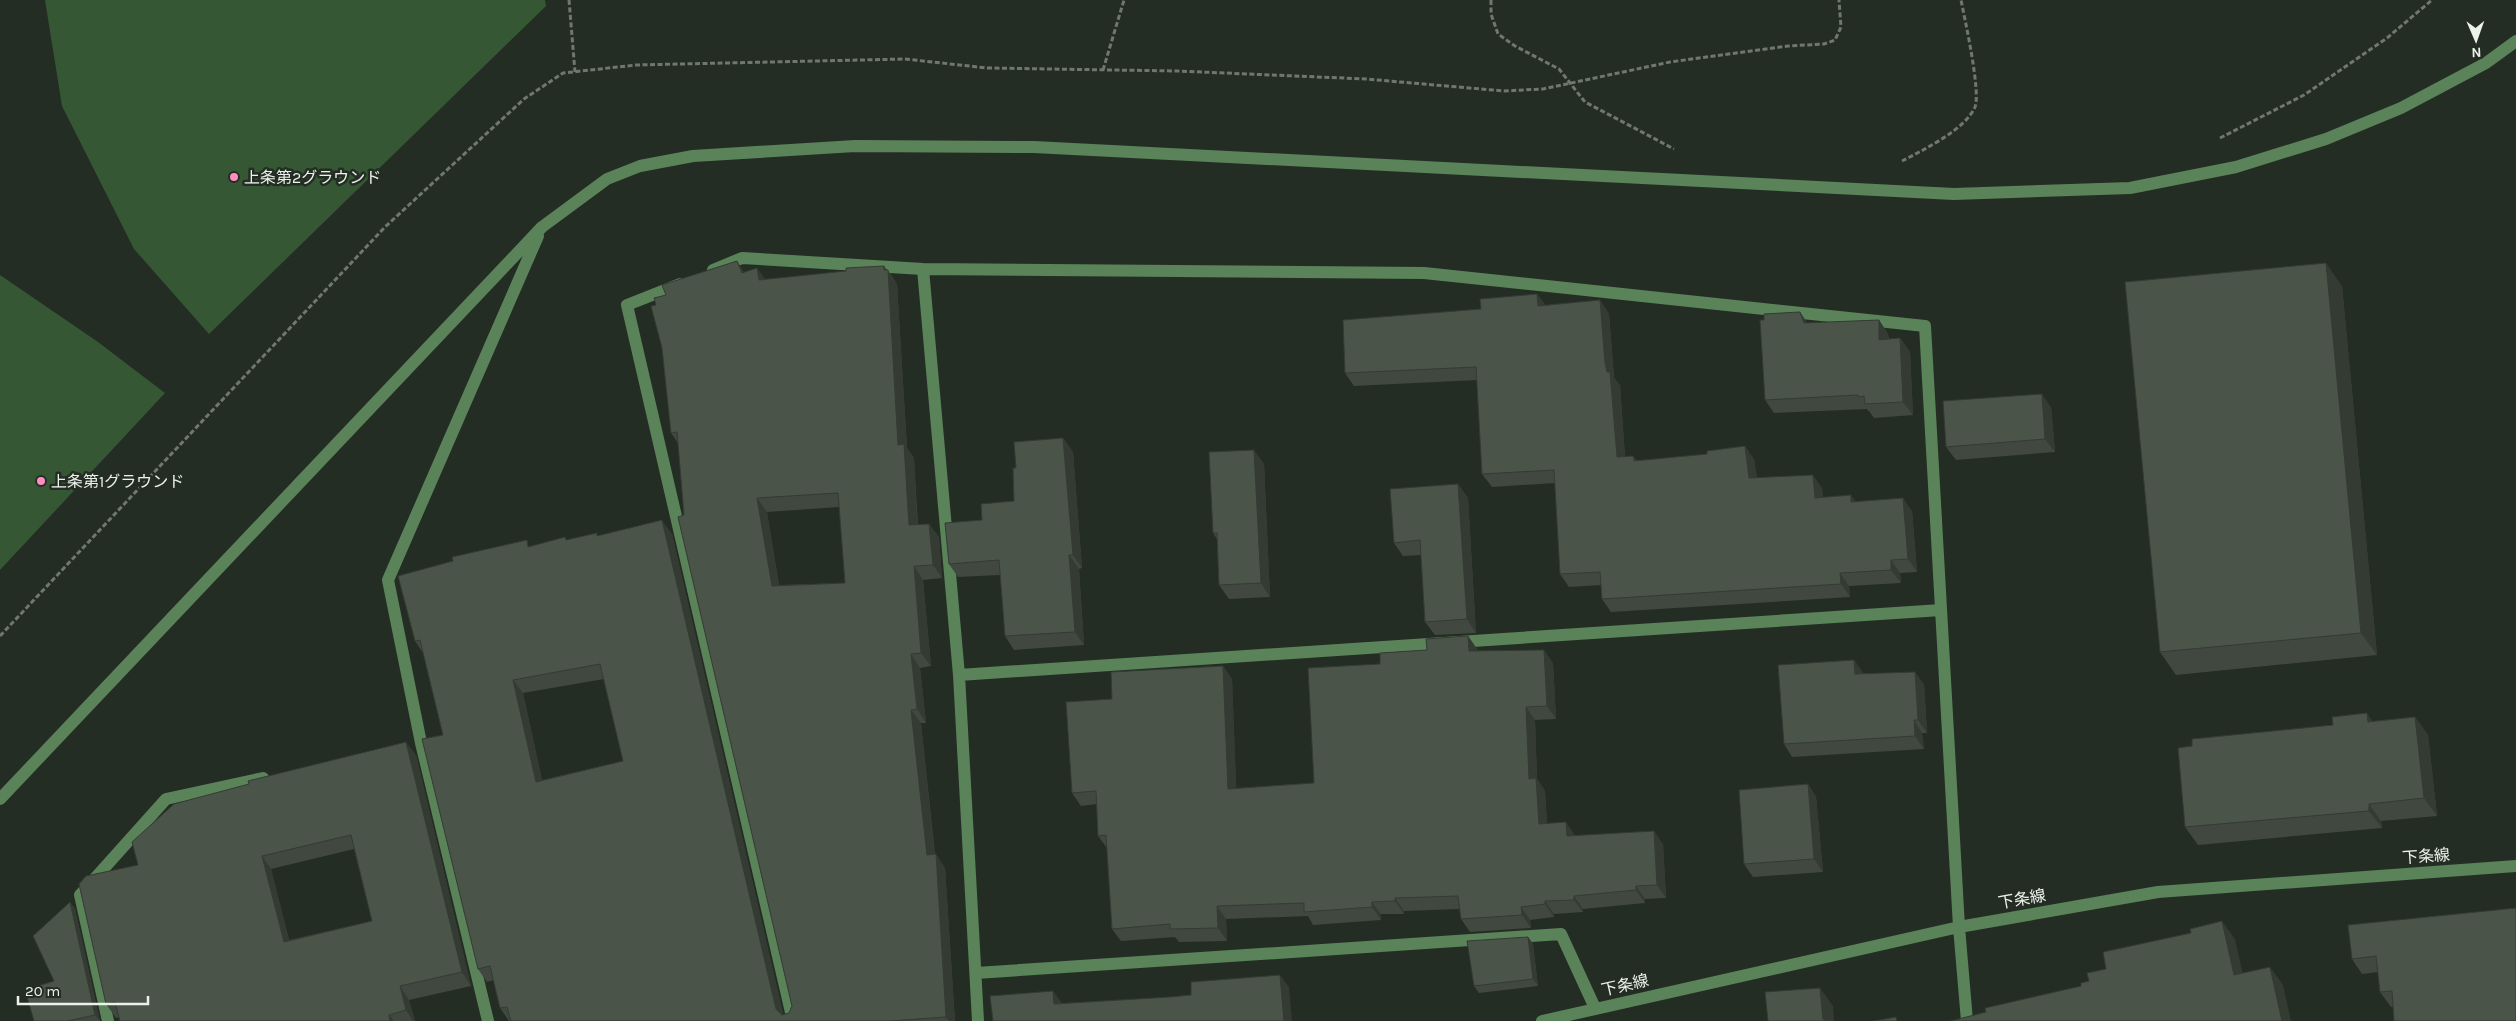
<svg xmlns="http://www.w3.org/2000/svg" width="2516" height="1021" viewBox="0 0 2516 1021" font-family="Karla,'Noto Sans JP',sans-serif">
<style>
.green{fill:#355734}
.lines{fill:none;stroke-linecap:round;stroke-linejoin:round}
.path{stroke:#6f776e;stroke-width:3;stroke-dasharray:5 2.5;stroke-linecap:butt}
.minor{stroke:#5b8359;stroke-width:12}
.wall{fill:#40483f;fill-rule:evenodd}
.shaded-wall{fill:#343b33}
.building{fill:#4a5449;stroke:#343b33;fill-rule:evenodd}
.poi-dot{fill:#fd8ebf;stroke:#242d23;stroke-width:2}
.labels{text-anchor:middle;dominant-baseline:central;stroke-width:5;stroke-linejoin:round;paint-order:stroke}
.poi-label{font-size:16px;fill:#ebf2eb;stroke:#242d23;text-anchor:start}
.street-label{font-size:16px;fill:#ebf2eb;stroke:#242d23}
</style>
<rect width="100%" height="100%" fill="#242d23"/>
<path class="green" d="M45 0H545L546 6 209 334 134 249 62 106Z
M0 275 98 342 165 393 0 570Z"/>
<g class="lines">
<path class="path" d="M569 0 575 72
M1491 0V14L1498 34 1515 46 1559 69 1585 102 1674 149
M1103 70 1124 0
M2220 138 2304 95 2387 38 2432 0
M1902 161C1923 150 1965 130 1975 107 1981 92 1965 20 1961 0
M0 636 385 227 524 99 563 73 636 65 905 59 987 68 1177 71 1366 79 1504 91 1543 89 1670 62 1788 46 1824 44 1835 40 1841 27 1839 0"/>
<path class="minor" d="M923 269 959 675 978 1021
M713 270 742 258 923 269 1424 273 1925 326 1959 927 1967 1021
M680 284 627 305 793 1021
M959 675 1941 610
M0 799 542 227 607 179 640 166 693 156 855 146 1034 147 1954 194 2130 188 2236 167 2326 139 2401 108 2486 63 2516 41
M976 973 1561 934 1595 1008
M108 1021 80 895 166 799 263 778
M488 1021 421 743 388 580 538 236
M1542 1021 1959 927 2158 892 2516 866"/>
</g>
<path class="wall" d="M757 268 765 279 888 270 897 284 907 448 914 458 918 525 929 524 939 537 942 578 923 580 931 666 920 668 926 723H921L935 854 945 868 955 1021H509L500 1008 494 980 487 982 478 969 443 735 423 653 415 641 531 546 598 535 672 534 783 1015 789 1013 792 1006 684 515 678 443 671 433 662 348 744 272ZM839 507 845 583 779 585 767 512ZM604 679 623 761 542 780 523 693Z
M2342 286 2377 655 2176 675 2160 652Z
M1537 294 1546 306 1600 300 1609 314 1614 376V378L1620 385 1625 457 1633 456 1636 460 1754 459 1757 478 1822 488 1823 497 1855 501 1912 511 1917 572 1900 573 1901 583 1849 586 1850 597 1611 612 1602 599 1601 585 1569 587 1560 574 1555 483 1492 487 1482 474 1477 380 1354 386 1345 373 1481 309Z
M1800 312 1807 323 1879 320 1888 334 1889 339 1900 338 1910 352 1913 415 1874 418 1869 411H1868L1867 409 1774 413 1765 400 1764 320Z
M2051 407 2055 452 1956 460 1946 447Z
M1063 438 1073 452 1082 568 1079 569 1084 645 1014 650 1005 636 1000 575 958 577 949 564 982 520 1014 501 1016 468Z
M1264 464 1270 597 1229 599 1219 585 1217 539 1213 533Z
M1458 484 1468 498 1476 633 1435 635 1425 622 1421 555 1403 556 1394 543Z
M1468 636 1477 649V651L1553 663 1556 719 1535 720 1537 779 1545 791 1547 823 1575 835 1663 844 1666 898 1645 899V903L1583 909V912L1554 914V917L1530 920 1531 928 1470 932 1461 919 1460 909 1404 911V914H1381V920L1313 925 1308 916 1226 919 1227 941 1179 942 1175 937 1121 941 1112 929 1107 848 1098 836 1097 804 1081 806 1072 793 1112 699 1223 666 1232 679 1236 788 1314 783 1380 664 1427 650Z
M1854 660 1863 673 1924 684 1927 733H1922L1924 749 1792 757 1784 744Z
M2415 717 2428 735 2437 816 2381 821 2382 828 2198 845 2185 827 2373 721Z
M416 755 471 986 409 1000 415 1021H120L119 1017 116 1018 106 1004 138 865ZM354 849 372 921 289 940 271 869Z
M1808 784 1816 797 1823 872 1753 877 1744 864Z
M70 902 75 909 100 1021H34L54 981Z
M2516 908 2393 1007H2391L2380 992 2378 972 2362 974 2352 959Z
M1528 937 1533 944 1538 986 1479 993 1474 986Z"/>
<path class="shaded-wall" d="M737 261 746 275 742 273Z
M2326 263 2342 286 2377 655 2361 633Z
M884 266 897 284 907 448 914 458 918 539 909 525 898 445Z
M757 268 767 282 759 280Z
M1537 294 1547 307 1538 306Z
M1600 300 1609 314 1614 378 1620 385 1626 471 1617 457 1607 372 1605 363Z
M1800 312 1809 326 1804 323Z
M1879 320 1888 334 1889 353 1879 340Z
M1900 338 1910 352 1913 415 1903 402Z
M2042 394 2051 407 2055 452 2045 439Z
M1063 438 1073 452 1082 568 1073 555Z
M1745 446 1754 459 1759 491 1749 478Z
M1254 450 1264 464 1270 597 1261 583Z
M1813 475 1822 488 1824 511 1815 498Z
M1458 484 1468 498 1476 633 1467 619Z
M1851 495 1860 508 1851 502Z
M757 498 767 512 781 599 772 586Z
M1903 498 1912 511 1917 572 1908 559Z
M662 520 672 534 785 1021 776 1009Z
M929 524 939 537 942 578 933 565Z
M1069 555 1079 569 1084 645 1075 632Z
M1891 560 1900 573 1901 583 1891 570Z
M914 566 923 580 931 666 921 653Z
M1840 573 1849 586 1850 597 1841 584Z
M1468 636 1477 649 1478 664 1469 651Z
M1544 650 1553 663 1556 719 1547 706Z
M911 654 920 668 926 723 917 709Z
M1854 660 1863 673 1864 686 1855 674Z
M1223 666 1232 679 1237 802 1228 789Z
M1915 672 1924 684 1927 733 1918 720Z
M513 680 523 693 545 795 536 782Z
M1526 707 1535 720 1537 779 1545 791 1548 837 1539 824 1529 779Z
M911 710 921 723 936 869 927 855Z
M2367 713 2379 731 2368 722Z
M2415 717 2428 735 2437 816 2424 798Z
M1914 720 1922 733 1924 749 1915 736Z
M406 742 416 755 471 986 462 972Z
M1808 784 1816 797 1823 872 1814 859Z
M2369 804 2381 821 2382 828 2369 811Z
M1566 822 1575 835 1567 836Z
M1654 831 1663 844 1666 898 1657 885Z
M936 854 945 868 955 1021H949L946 1017Z
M262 856 271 869 293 955 284 942Z
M1636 886 1645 899V903L1636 890Z
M1574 896 1583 909V912L1574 900Z
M1395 898 1404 911V914L1395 901Z
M1545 901 1554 914V917L1545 904Z
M70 902 75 909 100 1021 95 1015Z
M1372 902 1381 914V920L1372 907Z
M1217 906 1226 919 1227 941 1218 928Z
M1521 907 1530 920 1531 928 1522 915Z
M2222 921 2235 939 2247 993 2234 975Z
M1528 937 1533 944 1538 986 1533 979Z
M2270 967 2283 985 2291 1021H2282Z
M1280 975 1289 987 1292 1021H1284Z
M400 986 409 1000 415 1021H413L406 1010Z
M1820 988 1833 1006 1834 1021H1824L1823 1019Z
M1053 991 1062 1003 1063 1017 1054 1004Z
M389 1015 394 1021H390Z"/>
<path class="building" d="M737 261 742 273 757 268 759 280 846 271V268L884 266V270H888L898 445 904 444 909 525 929 524 933 565 914 566 921 653 911 654 917 709 911 710 927 855 936 854 946 1017 889 1021H511L507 1007 500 1008 490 966 478 969 422 739 443 735 420 640 415 641 398 576 453 561 452 557 527 540 528 547 565 537 566 540 597 533V536L662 520 776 1009 782 1015 789 1013 792 1006 678 517 684 515 677 432 671 433 662 348 651 306 656 305 654 298 666 295 662 285ZM838 493 845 583 772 586 757 498ZM600 664 623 761 536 782 513 680Z
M2326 263 2361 633 2160 652 2125 282Z
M1537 294 1538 306 1600 300 1605 363 1607 372H1610L1617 457 1633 456 1634 461 1707 454V451L1745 446 1749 478 1813 475 1815 498 1851 495V502L1903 498 1908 559 1891 560V570L1840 573 1841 584 1602 599 1600 572 1560 574 1554 470 1482 474 1476 367 1345 373 1343 320 1481 309 1480 299Z
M1800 312 1804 323 1879 320V340L1900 338 1903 402 1865 404 1864 396 1858 397V395L1765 400 1760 320H1764V314Z
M2042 394 2045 439 1946 447 1943 401Z
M1063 438 1073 555H1069L1075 632 1005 636 999 560 949 564 945 523 982 520 981 504 1014 501 1013 468H1016L1014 442Z
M1254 450 1261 583 1219 585 1217 533H1213L1209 452Z
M1458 484 1467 619 1425 622 1420 540 1394 543 1390 489Z
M1468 636 1469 651 1544 650 1547 706 1526 707 1529 779 1536 778 1539 824 1566 822 1567 836 1654 831 1657 885 1636 886V890L1574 896V900L1545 901V904L1521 907 1522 915 1461 919 1458 896 1395 898V901L1372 902V907L1304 912V903L1217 906 1218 928 1170 929V924L1112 929 1106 835 1098 836 1096 791 1072 793 1066 702 1112 699 1111 672 1223 666 1228 789 1314 783 1308 668 1380 664V653L1427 650 1426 639Z
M1854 660 1855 674 1915 672 1918 720H1914L1915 736 1784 744 1778 665Z
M2367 713 2368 722 2415 717 2424 798 2369 804V811L2185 827 2178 748 2192 746V739L2333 725 2332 717Z
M406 742 462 972 400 986 406 1010 389 1015 390 1021H120L115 1002 106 1004 79 884 86 876 138 865 132 842 174 804 249 784 248 781ZM351 835 372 921 284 942 262 856Z
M1808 784 1814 859 1744 864 1739 790Z
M70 902 95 1015 67 1021H34L25 990 54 981 33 936Z
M2516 908V1021H2394L2392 991 2380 992 2376 956 2352 959 2348 925Z
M2222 921 2234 975 2270 967 2282 1021H1951L1986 1012 1985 1008 2081 986V983L2089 981 2087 973 2106 969 2103 952 2191 933 2190 929Z
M1528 937 1533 979 1474 986 1467 941Z
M1280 975 1284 1021H993L990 996 1053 991 1054 1004 1170 997 1191 995V982Z
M1820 988 1823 1019H1825V1021H1768L1765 992Z
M1896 1017 1897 1021H1874Z"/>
<g class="poi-dot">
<circle cx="234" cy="177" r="5"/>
<circle cx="41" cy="481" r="5"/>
</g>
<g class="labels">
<g class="poi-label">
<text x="244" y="177">上条第2グラウンド</text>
<text x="51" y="481">上条第1グラウンド</text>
</g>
<g class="street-label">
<text transform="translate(2426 856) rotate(-4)">下条線</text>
<text transform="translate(2022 899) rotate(-10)">下条線</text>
<text transform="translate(1625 985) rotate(-13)">下条線</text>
</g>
</g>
<g transform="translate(2476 40) rotate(178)" stroke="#242d23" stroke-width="4" paint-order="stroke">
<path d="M0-4L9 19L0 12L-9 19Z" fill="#ebf2eb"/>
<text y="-8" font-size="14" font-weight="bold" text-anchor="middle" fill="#ebf2eb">N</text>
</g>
<path d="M18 996v8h130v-8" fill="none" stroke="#ebf2eb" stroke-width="2.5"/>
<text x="25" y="996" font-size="15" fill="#ebf2eb" stroke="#242d23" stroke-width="4" paint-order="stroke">20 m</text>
</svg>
